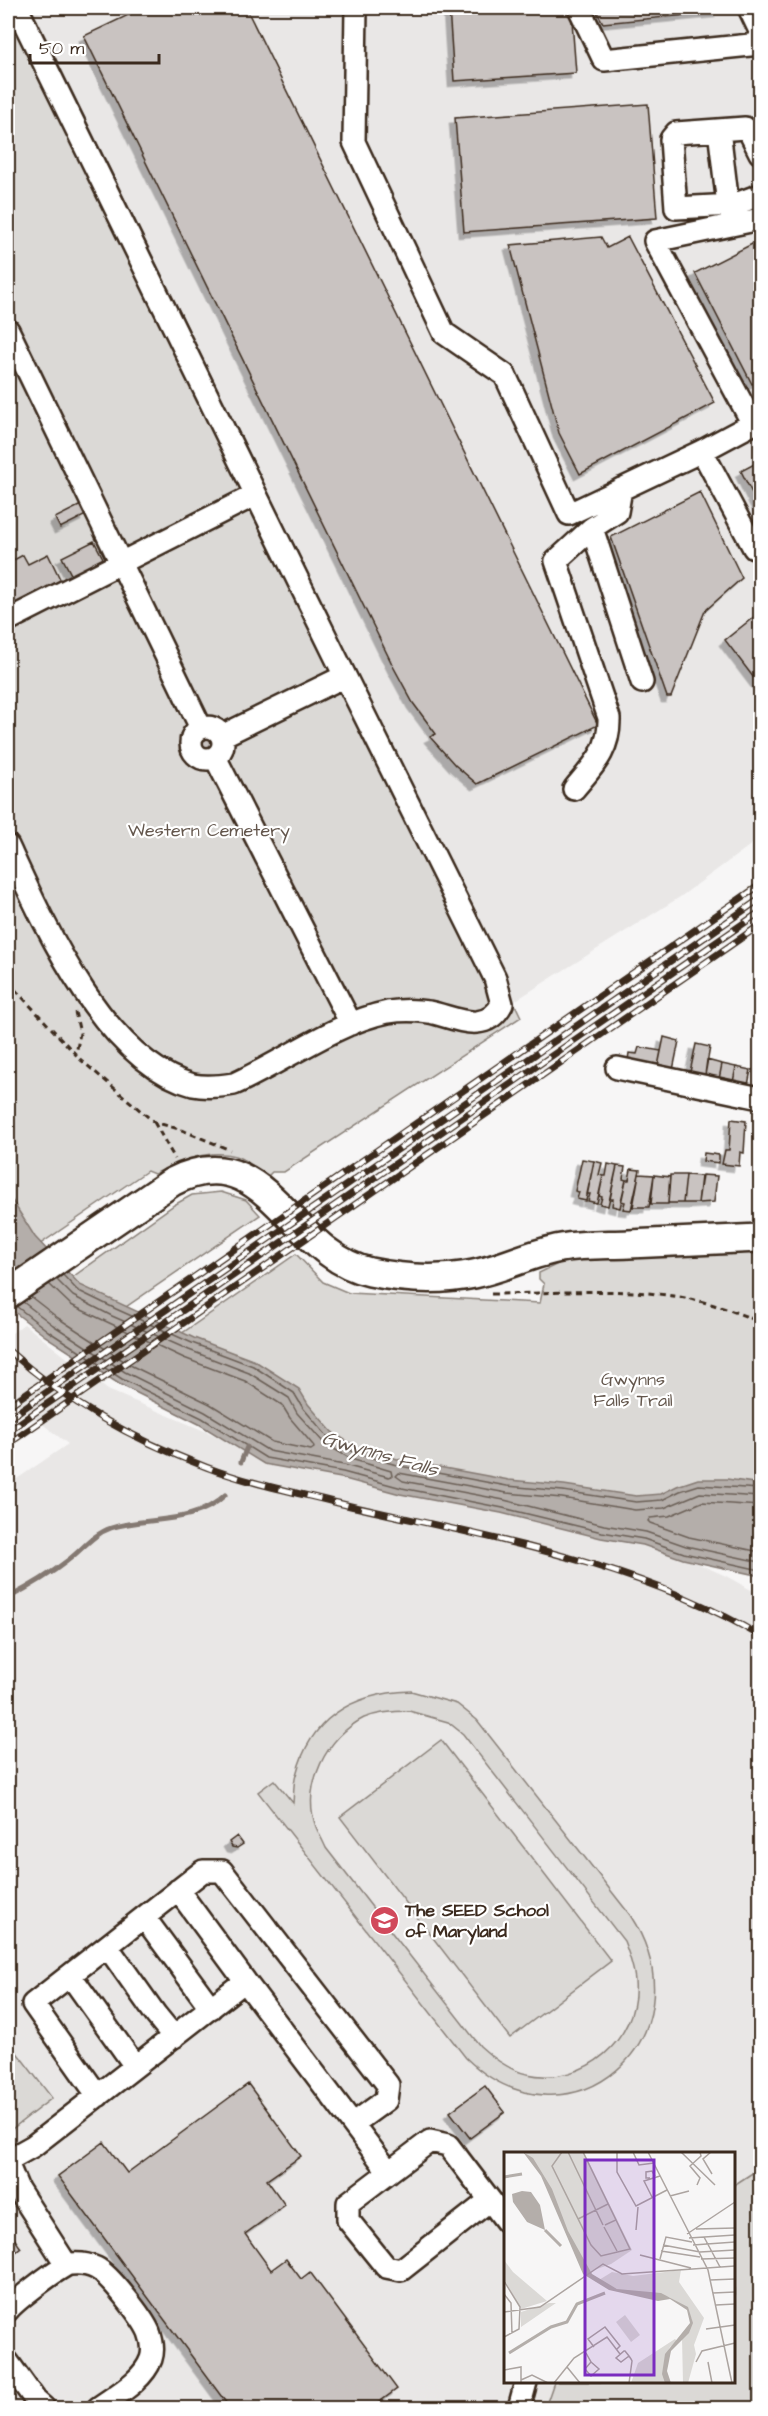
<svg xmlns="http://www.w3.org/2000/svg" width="768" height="2416" viewBox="0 0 768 2416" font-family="'Architects Daughter',sans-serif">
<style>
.built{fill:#e9e7e6}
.green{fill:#dbd9d6;stroke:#8b827a;stroke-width:1.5;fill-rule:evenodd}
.water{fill:#b4aeaa;stroke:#847972;stroke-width:1.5}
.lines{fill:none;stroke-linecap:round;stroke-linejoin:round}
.shore{stroke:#6b5f56;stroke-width:1.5}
.stream{stroke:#847972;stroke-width:5}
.building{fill:#c9c3c1;stroke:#3b2a1e;stroke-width:1.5;filter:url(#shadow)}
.minor-casing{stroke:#3b2a1e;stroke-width:26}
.major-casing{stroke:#3b2a1e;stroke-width:32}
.path{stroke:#3b2a1e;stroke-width:3;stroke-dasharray:6 4.5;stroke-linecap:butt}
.minor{stroke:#fff;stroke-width:21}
.major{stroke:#fff;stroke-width:27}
.rail-casing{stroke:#3b2a1e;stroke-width:7}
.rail{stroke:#fff;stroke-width:4.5;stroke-dasharray:14;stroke-linecap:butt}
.labels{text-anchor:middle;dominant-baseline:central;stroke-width:4.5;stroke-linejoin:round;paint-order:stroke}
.park-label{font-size:18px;fill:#63564c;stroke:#fff}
.poi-label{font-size:18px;font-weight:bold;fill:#3b2a1e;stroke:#fff;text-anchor:start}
.water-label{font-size:20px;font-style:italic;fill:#65584f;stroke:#fff}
.inset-river{fill:none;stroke:#b4aeaa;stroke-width:3}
.inset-road{fill:none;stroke:#aca4a0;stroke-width:1.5}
.view{fill:#7b2cbf;fill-opacity:0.15;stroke:#7b2cbf;stroke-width:3}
.inset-edge{fill:none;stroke:#3b2a1e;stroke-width:3}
</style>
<defs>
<filter id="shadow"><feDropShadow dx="-5.5" dy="5.5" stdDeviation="0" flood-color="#0004"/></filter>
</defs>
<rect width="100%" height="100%" fill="#f7f6f6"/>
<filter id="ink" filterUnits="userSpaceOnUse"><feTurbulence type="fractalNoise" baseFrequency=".0167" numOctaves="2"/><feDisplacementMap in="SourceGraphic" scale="12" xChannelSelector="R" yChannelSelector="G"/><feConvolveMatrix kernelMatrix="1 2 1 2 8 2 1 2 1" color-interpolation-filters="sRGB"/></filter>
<g filter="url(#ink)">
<path class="built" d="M31 8H760V838L680 897 513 1002 365 690Z
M24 1324 108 1390 254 1452 656 1545 726 1576 760 1595V2168L734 2185V2154H506V2382H554L545 2408H8V1485L68 1444 8 1397V1336Z"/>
<path class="green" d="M8 8H31L365 690 521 1017 284 1172H272L268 1176C258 1170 246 1159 235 1156 207 1148 179 1162 154 1174L147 1171 8 1266Z
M221 1192 246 1200 260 1215 82 1337 43 1298 174 1205 192 1195Z
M760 1252V1503L630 1518 398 1476 155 1352 296 1254 323 1282 349 1293 540 1303 544 1284 539 1279V1273L564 1261Z
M411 1691 457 1704 477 1720 630 1915C710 2038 569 2158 466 2058L258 1792 274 1780 293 1803C294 1794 293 1784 296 1775 311 1716 354 1693 411 1691ZM409 1711 448 1722 463 1734 624 1941C629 1954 634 1967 635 1981 640 2039 584 2087 527 2074 509 2070 493 2058 480 2046L326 1848C323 1841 319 1834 316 1827 301 1786 327 1736 364 1718 379 1712 394 1711 409 1711Z
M441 1740 611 1961 510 2038 340 1817Z
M8 2041 52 2098 8 2132Z
M760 2168V2408H545L554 2382H734V2185Z"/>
<path class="water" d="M8 1194 35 1237 80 1285 194 1338 255 1361 299 1389 308 1404 332 1432 356 1447 401 1460 509 1480 564 1485 636 1496 661 1494 677 1486 698 1479H727L760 1484V1576L683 1559 643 1545 601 1538 501 1513 400 1494 341 1478 264 1464 199 1424 119 1384 45 1336 8 1307Z"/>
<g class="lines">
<path class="shore" d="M63 1275 77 1290 116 1309 192 1343 253 1366 294 1393 303 1408 327 1436 355 1453 400 1466 507 1486 563 1491 636 1502 662 1500 680 1491 699 1485 760 1489
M31 1297 58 1318 130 1365 210 1404 272 1442 311 1450 314 1448 313 1445 290 1418 282 1405 245 1381 184 1358 71 1305 49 1284
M23 1302 53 1325 125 1372 205 1412 269 1451 344 1465 389 1477 392 1476 391 1471 351 1459 324 1443 297 1413 289 1398 249 1373 189 1350 112 1316 73 1296 56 1279
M16 1306 48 1331 122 1379 202 1418 266 1458 343 1472 402 1488 503 1508 602 1532 644 1539 684 1553 760 1570
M760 1497 700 1493 664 1508 635 1510 562 1498 507 1493 399 1473 396 1476 403 1481 504 1500 604 1525 646 1532 686 1546 760 1562
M760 1506 702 1502 669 1516 650 1518 648 1521 650 1523 689 1537 760 1552"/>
<path class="stream" d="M241 1462 247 1447
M8 1598C29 1587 48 1576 67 1561 81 1551 93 1534 111 1528 149 1516 193 1526 225 1495"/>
</g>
<path class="building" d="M143 8H246L598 725 477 784 455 765 430 737 436 734 413 703 394 668 84 36Z
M449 8H571L576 73 454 81Z
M595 8H717L720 12 603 23Z
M648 104 657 218 464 232 455 118Z
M601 237 607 248 628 237 715 403 580 474 559 433 510 245Z
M760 240V380L752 384 695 273Z
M760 461V509L741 471Z
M700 492 742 578 705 611 671 697H667L611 537Z
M81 505 86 515 60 528 55 518Z
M94 541 105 562 73 578 62 557Z
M48 554 61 581 8 608V563L23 555 28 564Z
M760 612V686L725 640Z
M210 737 215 747 203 753 198 744Z
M664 1037 679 1041 673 1070 658 1066Z
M696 1044 710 1047 705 1075 690 1072Z
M639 1047 661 1051 658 1066 628 1060 629 1053 637 1054Z
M707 1060 722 1064 719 1079 705 1075Z
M722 1064 736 1067 733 1082 719 1079Z
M736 1067 751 1070 748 1085 733 1082Z
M731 1119 746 1121 744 1153 740 1152 739 1166 722 1164 725 1150H729Z
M704 1153 719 1155V1163L703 1161Z
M582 1159 594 1161 586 1201 577 1199 579 1192 575 1191Z
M594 1161 602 1163 599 1175 603 1176 597 1203 588 1201 590 1194H587Z
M608 1164 617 1166 608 1206 600 1204 602 1197 599 1196 603 1176H606Z
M617 1166 625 1167 623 1179 626 1180 620 1208 612 1206 613 1199H610Z
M631 1169 640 1170 631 1210 623 1209 625 1202 621 1201 626 1180H629Z
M639 1174 654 1175 649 1207H633Z
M654 1175 670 1177 668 1204H651Z
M670 1175H686L683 1203H668Z
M686 1175 701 1176 698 1203H683Z
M702 1175 717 1176 714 1202 698 1203Z
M237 1836 243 1844 237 1848 232 1847 229 1842Z
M248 2084 301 2156 267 2180 285 2205 245 2234 271 2270 286 2259 301 2279 310 2272 397 2389 371 2408H230L58 2176 104 2142 127 2173Z
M485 2086 505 2112 470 2138 450 2112Z
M8 2230 21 2248 8 2258Z"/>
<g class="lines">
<defs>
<path id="minor" d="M17 8 345 676 222 736
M356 8 354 142 444 333 505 375 569 514 702 451 760 420
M579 8 604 60 760 44
M749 8 760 31
M719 130 728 205
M760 153 750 133 745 128 676 133 671 139 676 208 733 205 760 195
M8 330 201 728
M753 424 655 241 760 219
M702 451 754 548
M621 489 617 512 592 528 642 682
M8 620 255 495
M191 743a16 16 0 1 1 32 0a16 16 0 1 1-32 0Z
M215 757 351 1024
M574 789C594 765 610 750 609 718L556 561 592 528
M8 846C43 922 104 1062 193 1085 207 1088 221 1086 234 1084 283 1062 337 1022 388 1012 401 1010 415 1010 429 1012 455 1017 485 1036 502 1004L495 978 345 676
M617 1068 760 1098
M178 1890 245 1981
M144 1917 211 2008
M107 1946 156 2015 174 2037
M70 1975 135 2066
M98 2096 33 2004 203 1871H222L388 2085 386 2100 353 2124
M8 2160 33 2146 245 1981 389 2172
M8 2165 18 2189 66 2264
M490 2200 401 2270 386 2267 348 2220V2203L430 2141 448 2145 506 2221
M8 2310C14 2302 61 2265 70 2264 79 2263 88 2264 96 2268 110 2275 143 2318 149 2332 152 2340 154 2350 151 2359 143 2381 116 2395 98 2408
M8 2362 36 2401 44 2408
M519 2408 526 2382"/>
<path id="major" d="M8 1294 172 1182C266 1133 290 1256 370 1272 404 1279 440 1281 474 1274 504 1268 531 1253 561 1248 583 1244 607 1245 629 1244 673 1242 717 1240 760 1238"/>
</defs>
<use href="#minor" class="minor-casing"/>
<use href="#major" class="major-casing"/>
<path class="path" d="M8 982 81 1060 154 1122 182 1130 230 1150
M75 1012 80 1033 76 1054
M154 1122 175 1159
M491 1294C555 1294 622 1286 685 1298 712 1303 736 1312 760 1322"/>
<use href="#minor" class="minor"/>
<use href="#major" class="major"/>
<defs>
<path id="rail" d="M8 1350C69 1404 130 1438 206 1467 248 1483 294 1492 338 1503 478 1536 636 1561 760 1636
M8 1406 760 885
M8 1419 760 899
M8 1431 760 912
M8 1444 760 925"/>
</defs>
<use href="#rail" class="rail-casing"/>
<use href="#rail" class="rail"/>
</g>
</g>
<defs>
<symbol id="school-disc" viewBox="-11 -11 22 22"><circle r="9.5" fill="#d1495b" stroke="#fff"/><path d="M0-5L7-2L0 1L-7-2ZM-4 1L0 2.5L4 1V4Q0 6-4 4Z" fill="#fff"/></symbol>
</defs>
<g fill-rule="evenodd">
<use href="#school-disc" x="368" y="1904" width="33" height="33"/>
</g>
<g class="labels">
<g class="park-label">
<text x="209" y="830">Western Cemetery</text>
<text x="633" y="1379">Gwynns<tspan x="633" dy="21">Falls Trail</tspan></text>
</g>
<g class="poi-label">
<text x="405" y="1910">The SEED School<tspan x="405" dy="21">of Maryland</tspan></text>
</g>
<g class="water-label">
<text transform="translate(380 1454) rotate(16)">Gwynns Falls</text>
</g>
</g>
<g transform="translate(504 2152)">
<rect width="231" height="231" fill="#f7f6f6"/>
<path d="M21 0H80L128 98 107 112 82 121 40 26ZM0 108 9 120 43 149 17 157 0 127ZM177 118 175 130 200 166 190 193 192 202 184 231H179L178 186 188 168 182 155 165 145 117 139 95 128 108 120 129 124ZM45 151H52L17 175V160ZM121 163 136 183 127 190 112 170ZM171 187 174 190 166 195 161 206V231H127L134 211Z" fill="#dbd9d6"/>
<path d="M19 0 29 6 48 37 64 79 88 122 113 137 157 141 184 155 189 171 185 181 167 199 163 219 167 231H161L158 222 161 202 186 171 183 158 166 147 154 149 105 138 79 122 37 24ZM18 39 27 40 36 53 41 78 23 70 9 50 8 42Z" fill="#b4aeaa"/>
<path class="inset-river" d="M0 25 18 22M41 78 57 94M5 201 47 175 63 170 73 152 101 141"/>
<path class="inset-road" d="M58 0 48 14 87 93 97 104 126 97 112 68M64 0 99 73M79 0 112 68 101 73M129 0 135 13 150 11M144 0 204 118 228 231M177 0 211 33M207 0 199 7 208 22M113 1V20L132 54 163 38M146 26H142V20L148 19 151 24M193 33 196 26 186 14 197 4 196 0M166 44 185 39M148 45 140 29 156 24M74 67 104 52M100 75 113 99M192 77 231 76M132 78 134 55M183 82 231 50M200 85 216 115M185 86 231 83M159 93 196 100 231 98M189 93 231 90M157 99 196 105M136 103 187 116M156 107 162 85 188 90M197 107 231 106M206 128 231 127M0 129 16 155 15 177 0 185M209 141 231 140M0 142 7 151 8 182M212 153 231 152M0 160 36 155 99 112 118 122 231 114M202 177 231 173M90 195 84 187 101 175 116 194 113 197M82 201 87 210 81 217 87 224 95 217 87 210M125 204 117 210 112 206 120 199H121L125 204 127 207 128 209 125 231M192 210 198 199 231 191M204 210 208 231M63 215 76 231M0 218 17 215V231M17 228 28 223 44 231M50 231 70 206 103 185 116 202"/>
<path class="view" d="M81 8H150V223H81Z"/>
<rect width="231" height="231" class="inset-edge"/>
</g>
<rect width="768" height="2416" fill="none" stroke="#fff" stroke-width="30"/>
<rect x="15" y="15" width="738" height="2386" fill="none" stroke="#3b2a1e" stroke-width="2" filter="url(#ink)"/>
<path d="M30 54v9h129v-9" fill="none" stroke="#3b2a1e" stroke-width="3"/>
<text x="39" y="54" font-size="18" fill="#3b2a1e" stroke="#ffffff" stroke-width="4.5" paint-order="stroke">50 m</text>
</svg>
